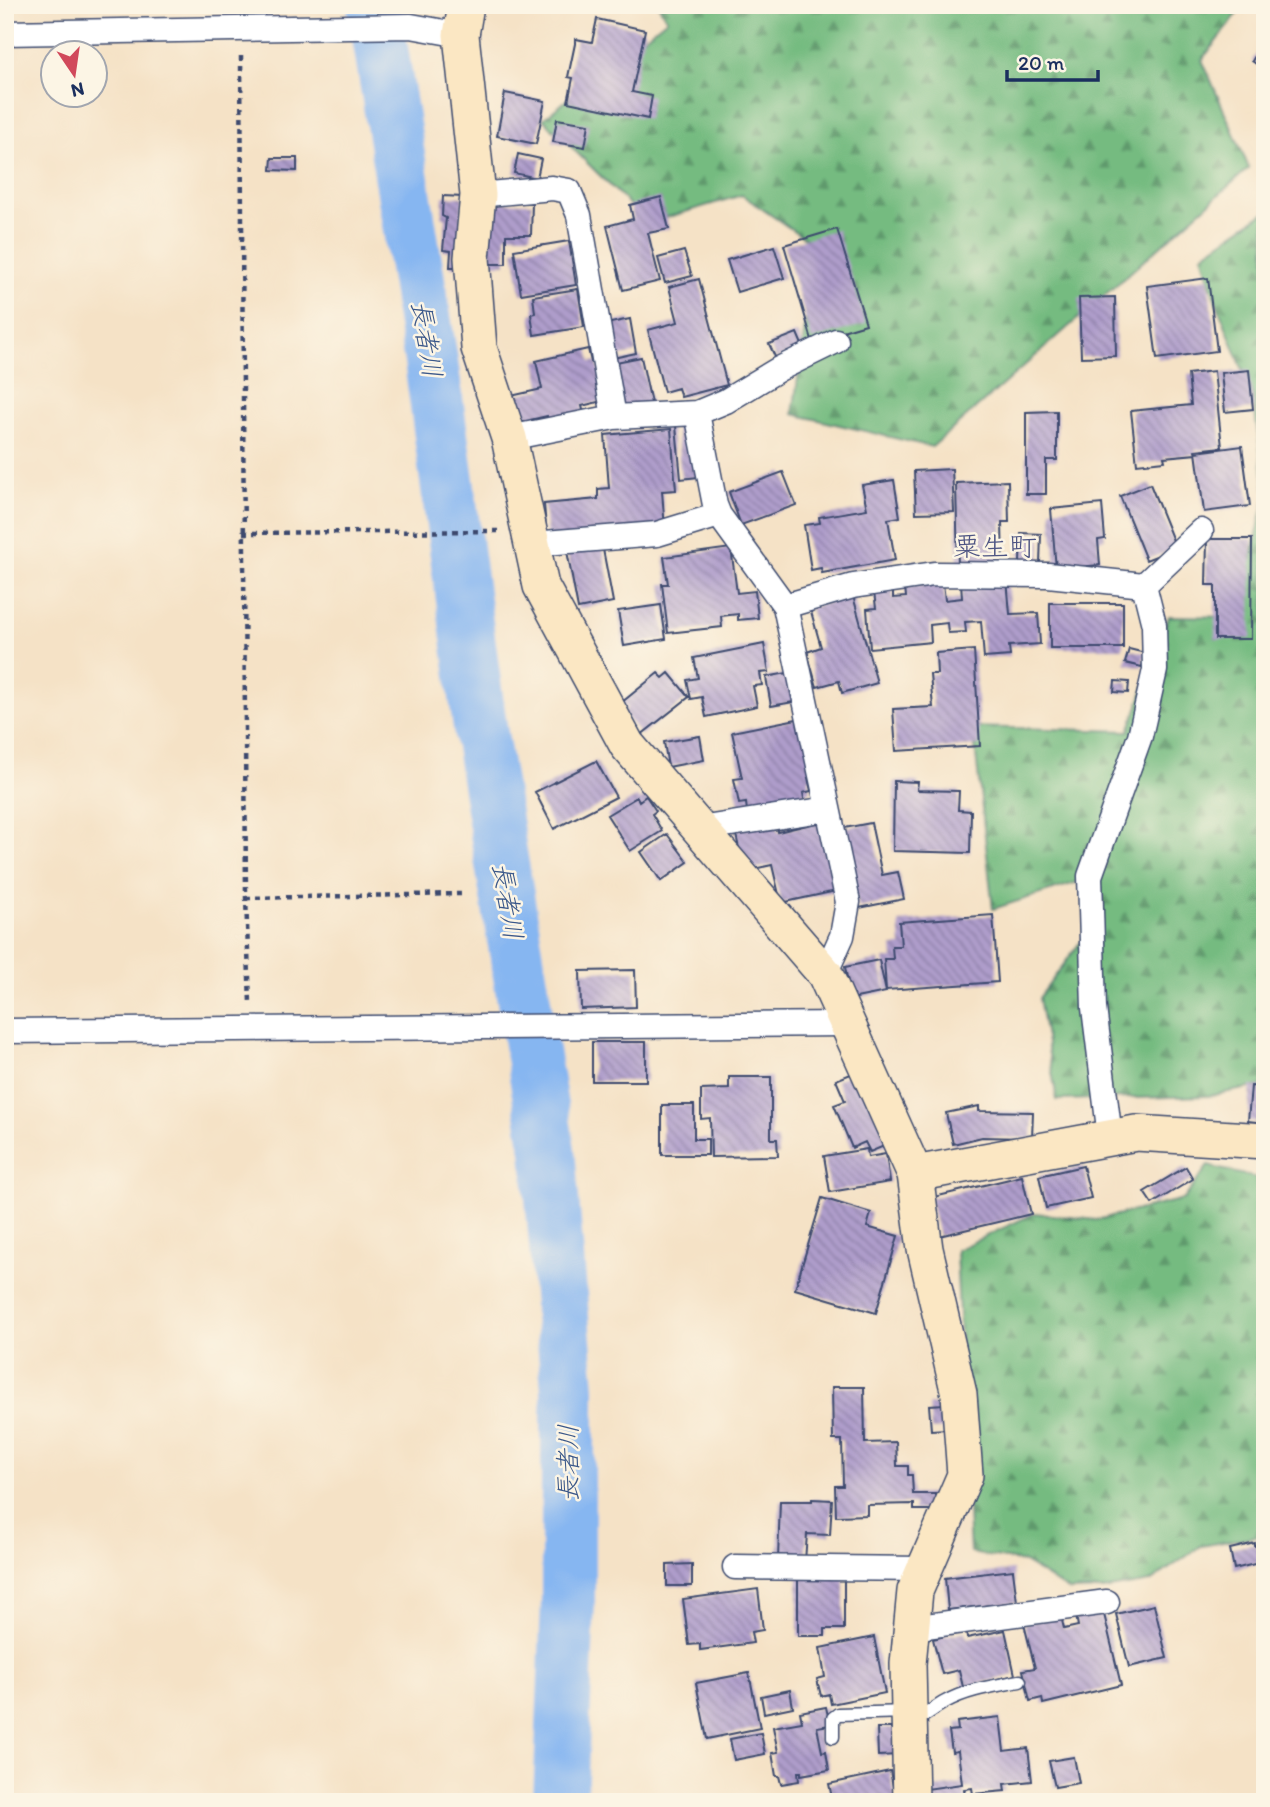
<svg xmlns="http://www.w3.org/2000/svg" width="1270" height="1807" viewBox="0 0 1270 1807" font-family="Itim,'Klee One',sans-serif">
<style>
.forest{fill:url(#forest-firs);stroke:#48756f;stroke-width:2}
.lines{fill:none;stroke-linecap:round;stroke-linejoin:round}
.river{stroke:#86b6f1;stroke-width:54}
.building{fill:url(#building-back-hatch)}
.lane-casing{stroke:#3c4a6e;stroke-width:15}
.street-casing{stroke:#3c4a6e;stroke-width:27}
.secondary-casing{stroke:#3c4a6e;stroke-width:38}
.path{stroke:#3c4a6e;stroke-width:4.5;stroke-dasharray:5 5;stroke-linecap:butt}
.lane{stroke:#fff;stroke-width:12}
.street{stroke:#fff;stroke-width:24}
.secondary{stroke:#fbe7c3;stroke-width:35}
.labels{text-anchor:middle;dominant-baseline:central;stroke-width:5;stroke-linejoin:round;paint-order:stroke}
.water-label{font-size:26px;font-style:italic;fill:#3b588a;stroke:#fcf5e5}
.quarter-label{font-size:28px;fill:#4f5684;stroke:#fcf5e5}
</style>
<defs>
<pattern id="forest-firs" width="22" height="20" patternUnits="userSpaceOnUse" patternTransform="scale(1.75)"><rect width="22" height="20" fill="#74bb80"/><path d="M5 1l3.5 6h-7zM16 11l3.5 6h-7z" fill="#5e986c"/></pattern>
<pattern id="building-back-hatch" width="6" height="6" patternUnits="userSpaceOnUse" patternTransform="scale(1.75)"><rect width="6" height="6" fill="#af9dcb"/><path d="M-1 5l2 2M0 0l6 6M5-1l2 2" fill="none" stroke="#8e80a8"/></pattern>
</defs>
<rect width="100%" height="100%" fill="#fcf5e5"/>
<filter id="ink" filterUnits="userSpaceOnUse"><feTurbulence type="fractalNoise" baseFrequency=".0143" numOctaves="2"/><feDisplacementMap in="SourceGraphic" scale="14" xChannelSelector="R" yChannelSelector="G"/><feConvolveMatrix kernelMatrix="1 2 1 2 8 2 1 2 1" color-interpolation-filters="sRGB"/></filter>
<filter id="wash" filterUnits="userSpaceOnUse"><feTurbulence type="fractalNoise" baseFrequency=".00686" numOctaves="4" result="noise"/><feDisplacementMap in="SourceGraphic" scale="28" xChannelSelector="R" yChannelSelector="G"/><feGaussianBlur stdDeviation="1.57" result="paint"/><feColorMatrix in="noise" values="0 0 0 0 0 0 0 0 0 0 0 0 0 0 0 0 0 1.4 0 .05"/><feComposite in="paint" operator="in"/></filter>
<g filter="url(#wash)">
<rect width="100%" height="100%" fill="#f5e2c6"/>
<path class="forest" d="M658 5H1244L1202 60 1249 168 932 447 793 414 816 246 742 195 648 223 543 119 667 19Z
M1265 212V491L1253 396 1215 299 1202 255Z
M1265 499V1085L1208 1096 1057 1100 1039 998 1090 929 1081 881 993 909 973 727 1129 731 1169 616 1238 617Z
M1208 1166 1265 1180V1539L1257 1536 1201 1546 1150 1582 1103 1590 1069 1591 1024 1562 970 1553 956 1250 1035 1213 1096 1220 1184 1199Z"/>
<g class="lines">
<path class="river" d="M374 5 431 361 480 727 548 1150 568 1388V1601L560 1802"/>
</g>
<g id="blocks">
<path class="building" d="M597 19 645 30 632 92 652 96 648 119 568 102 573 78 568 77 576 39 592 42Z
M1265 41V70L1252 61Z
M505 93 545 101 536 144 497 136Z
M557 119 589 124 585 147 553 142Z
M518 154 541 159 537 178 514 173Z
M272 158H297V171L271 170Z
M443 196 463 197 458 267H450L451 251 443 250 446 218 442 216Z
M661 197 669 229 648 233 660 281 623 290 607 226 633 219 630 205Z
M489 202 532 203 531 235H506V264H488Z
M837 229 866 324 812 340 784 245Z
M569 241 576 285 521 294 514 250Z
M774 246 784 278 737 292 727 260Z
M684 251 692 276 665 283 658 258Z
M1208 278 1217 351 1157 359 1147 286Z
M699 279 727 385 681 397 678 388 664 392 648 330 678 322 669 287Z
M578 289 584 327 534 335 531 314 535 313 533 296Z
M1115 297 1116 356 1081 357 1079 298Z
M630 319 636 353 613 358 606 324Z
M797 333 803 347 776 359 769 344Z
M588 349 591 362 597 361 606 400 582 406 584 414 548 422 547 416 517 423 511 396 542 389 536 361Z
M641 357 651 403 622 410 611 363Z
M1249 370 1253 409 1225 412 1221 373Z
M1214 371 1222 447 1195 450 1196 454 1164 457 1165 461 1137 464 1131 411 1191 405 1188 374Z
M1057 411V460H1046V494H1026V412Z
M692 424 698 477 681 479 676 426Z
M671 429 676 490 662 491 665 529 547 539 544 504 598 499V489L609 488 605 435Z
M1242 446 1250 506 1204 512 1196 452Z
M952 469 954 512 916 513 914 471Z
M783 472 796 505 741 525 729 492Z
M894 480 900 517 888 519 895 560 822 573 821 568 811 570 804 525 820 523 819 517 867 509 862 485Z
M1008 481 1009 522H1002L1003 566 958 567 956 483Z
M1150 484 1176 548 1146 560 1120 496Z
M1102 504 1105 539 1098 540 1100 565 1056 569 1051 509Z
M1021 533 1041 534 1040 564 1020 563Z
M1207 539H1252L1251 639H1215V585H1206Z
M602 544 613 602 578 609 567 551Z
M731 548 737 593 755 591 758 618 738 620V614L721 616 722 627 668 633 662 584H668L664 557Z
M1007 579 1010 614 1038 613 1040 644 1009 646 1010 656 984 658 981 621 965 622 966 632 948 633 947 623 930 625 931 642 870 648 867 609 876 608 874 592 893 590V598L906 597 905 586 943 583 945 600 962 598 961 582Z
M853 596 877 683 842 693 839 681 817 687 807 652 821 647 810 608Z
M1050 603H1123V648H1050Z
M661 605 666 639 624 646 618 611Z
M764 644 769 672 760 673 762 685 753 686 757 706 706 717 702 697 691 699 687 680 698 678 694 658Z
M1129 649 1145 653 1142 667 1125 663Z
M974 650 980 746 896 751 893 709 933 707 930 674H937L936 653Z
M793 672 799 701 771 706 766 677Z
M658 673 663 678 669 673 689 697 641 735 623 712 628 708 621 703Z
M1115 681 1129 682 1128 693 1114 692Z
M802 718 815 778H808L811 791 803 793 805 804 747 811 746 803 739 804 734 779 742 778 732 732Z
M700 736 704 760 668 767 664 742Z
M596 761 616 797 554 829 535 792Z
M894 781 918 782 917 790 959 791 958 810 971 811 970 853 893 851Z
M646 796 656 811 652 814 662 831 630 851 607 815 637 797 639 801Z
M776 821 778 832 820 822 836 891 781 903 772 865 744 871 735 830Z
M871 823 882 875 898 872 904 899 859 908 839 829Z
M667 834 688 862 661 881 641 852Z
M993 915 998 982 886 990 884 959H893L892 946H901L899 922Z
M879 960 886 992 851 999 845 967Z
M635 970 636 1007 581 1009 580 971Z
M592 1042H646V1081H592Z
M858 1071 889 1144 870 1152 865 1142 852 1148 834 1105 845 1101 836 1080Z
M729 1077H771V1139H777L778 1156 711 1157 710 1118 701 1119V1090L729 1089Z
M1251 1086 1265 1087V1123L1248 1121Z
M662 1105H694V1139H708V1155H662Z
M979 1106V1111L1033 1112 1032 1138 982 1137 953 1144 946 1113Z
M867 1149 868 1157 886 1154 890 1182 830 1192 824 1156Z
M1083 1166 1091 1198 1046 1208 1039 1176Z
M1186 1167 1193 1179 1152 1204 1144 1192Z
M1022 1176 1031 1214 939 1236 930 1198Z
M822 1198 871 1213 867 1227 898 1236 876 1313 795 1289Z
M832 1387H864L865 1443 896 1442 897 1466H908V1475H912L913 1494H936L937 1510H914V1504L867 1505V1515L836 1516 835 1486H843L842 1440H833Z
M945 1404 947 1429 931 1430 929 1405Z
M812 1499 832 1500 830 1535 807 1534 805 1561 778 1560 780 1501H812Z
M1255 1543V1546L1263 1544 1265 1559 1259 1560V1563L1234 1569 1230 1549Z
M692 1564V1586H667V1565Z
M1013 1570 1017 1602 948 1610 945 1578Z
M798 1575H844V1629H825V1636H798Z
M758 1589 763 1630 751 1632 753 1643 700 1650V1644L689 1645 683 1599Z
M1154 1605 1167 1658 1129 1667 1116 1614Z
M1103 1610 1121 1685 1043 1704 1042 1698 1030 1701 1023 1670 1035 1668 1024 1624 1061 1616 1064 1629 1078 1626 1076 1616Z
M1005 1630 1015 1675 963 1687 959 1670 942 1674 933 1639 966 1631 967 1638Z
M874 1637 885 1693 831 1704 829 1694 821 1696 817 1679 825 1677 820 1648Z
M749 1673 760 1728 707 1739 696 1683Z
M790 1690 793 1707 764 1713 761 1696Z
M826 1707 830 1725 817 1727 822 1752 826 1751 829 1770 801 1775V1772H798L799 1781 781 1784 779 1776H776L772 1753 778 1752 773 1727 802 1722 800 1712Z
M1000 1717 1004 1751 1028 1748 1032 1781 1004 1784 1005 1791 973 1794 972 1788 964 1789 966 1802H928L926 1789 962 1784 958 1751 952 1752 949 1731 958 1730 957 1722Z
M877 1728H897L898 1755 878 1756Z
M761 1733 765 1754 734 1760 730 1739Z
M1074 1757 1079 1783 1055 1787 1049 1761Z
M890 1771 896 1802H833L829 1784Z"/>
</g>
</g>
<g filter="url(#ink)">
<use href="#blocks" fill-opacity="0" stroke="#3c4a6e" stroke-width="2"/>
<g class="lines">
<defs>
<path id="lane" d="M912 1721C925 1717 934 1708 945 1702 968 1689 995 1686 1020 1681
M833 1737V1718L838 1714 908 1712"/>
<path id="street" d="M5 33 411 26 461 35
M478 195 552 188 569 191 579 215 614 417
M697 413 715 505 719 515 785 606 848 902 842 936 825 974
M509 438 614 417 697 413 726 401 779 369 836 341
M532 544 657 534 719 515
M785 606 853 586 934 574 1048 575 1144 585 1201 531
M699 829 828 809
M5 1031 848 1024
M1110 1137 1094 1008 1090 876 1140 736 1155 670 1154 625 1144 585
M735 1567 925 1569
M911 1628 1107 1602"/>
<path id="secondary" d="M466 5 461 35 478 195 472 258 479 348 509 438 541 586 627 745 825 974 915 1174 925 1249 959 1394 965 1475 915 1591 908 1664 911 1802
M915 1174 1136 1133 1265 1141"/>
</defs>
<use href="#lane" class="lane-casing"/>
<use href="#street" class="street-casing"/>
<use href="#secondary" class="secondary-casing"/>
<path class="path" d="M241 56 246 898 250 1003
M243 533 498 531
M246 898 461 894"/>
<use href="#lane" class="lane"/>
<use href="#street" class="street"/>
<use href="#secondary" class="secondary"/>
</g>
</g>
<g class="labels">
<g class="water-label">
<text transform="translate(427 339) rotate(81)">長者川</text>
<text transform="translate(508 901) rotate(81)">長者川</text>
<text transform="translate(568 1463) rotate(-90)">長者川</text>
</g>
<g class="quarter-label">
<text x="995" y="546">粟生町</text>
</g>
</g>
<rect width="1270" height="1807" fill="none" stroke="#fcf5e5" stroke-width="28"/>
<g transform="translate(74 74) rotate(167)"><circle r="33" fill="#fcf5e5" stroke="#a2a6af" stroke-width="2"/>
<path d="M0-5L12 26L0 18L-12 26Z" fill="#d1495b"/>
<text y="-10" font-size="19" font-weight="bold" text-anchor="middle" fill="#1b2f5e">N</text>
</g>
<path d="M1007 70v10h91v-10" fill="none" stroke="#1b2f5e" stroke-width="3.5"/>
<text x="1018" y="70" font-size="21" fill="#1b2f5e" stroke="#fcf5e5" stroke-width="5" paint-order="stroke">20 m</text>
</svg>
